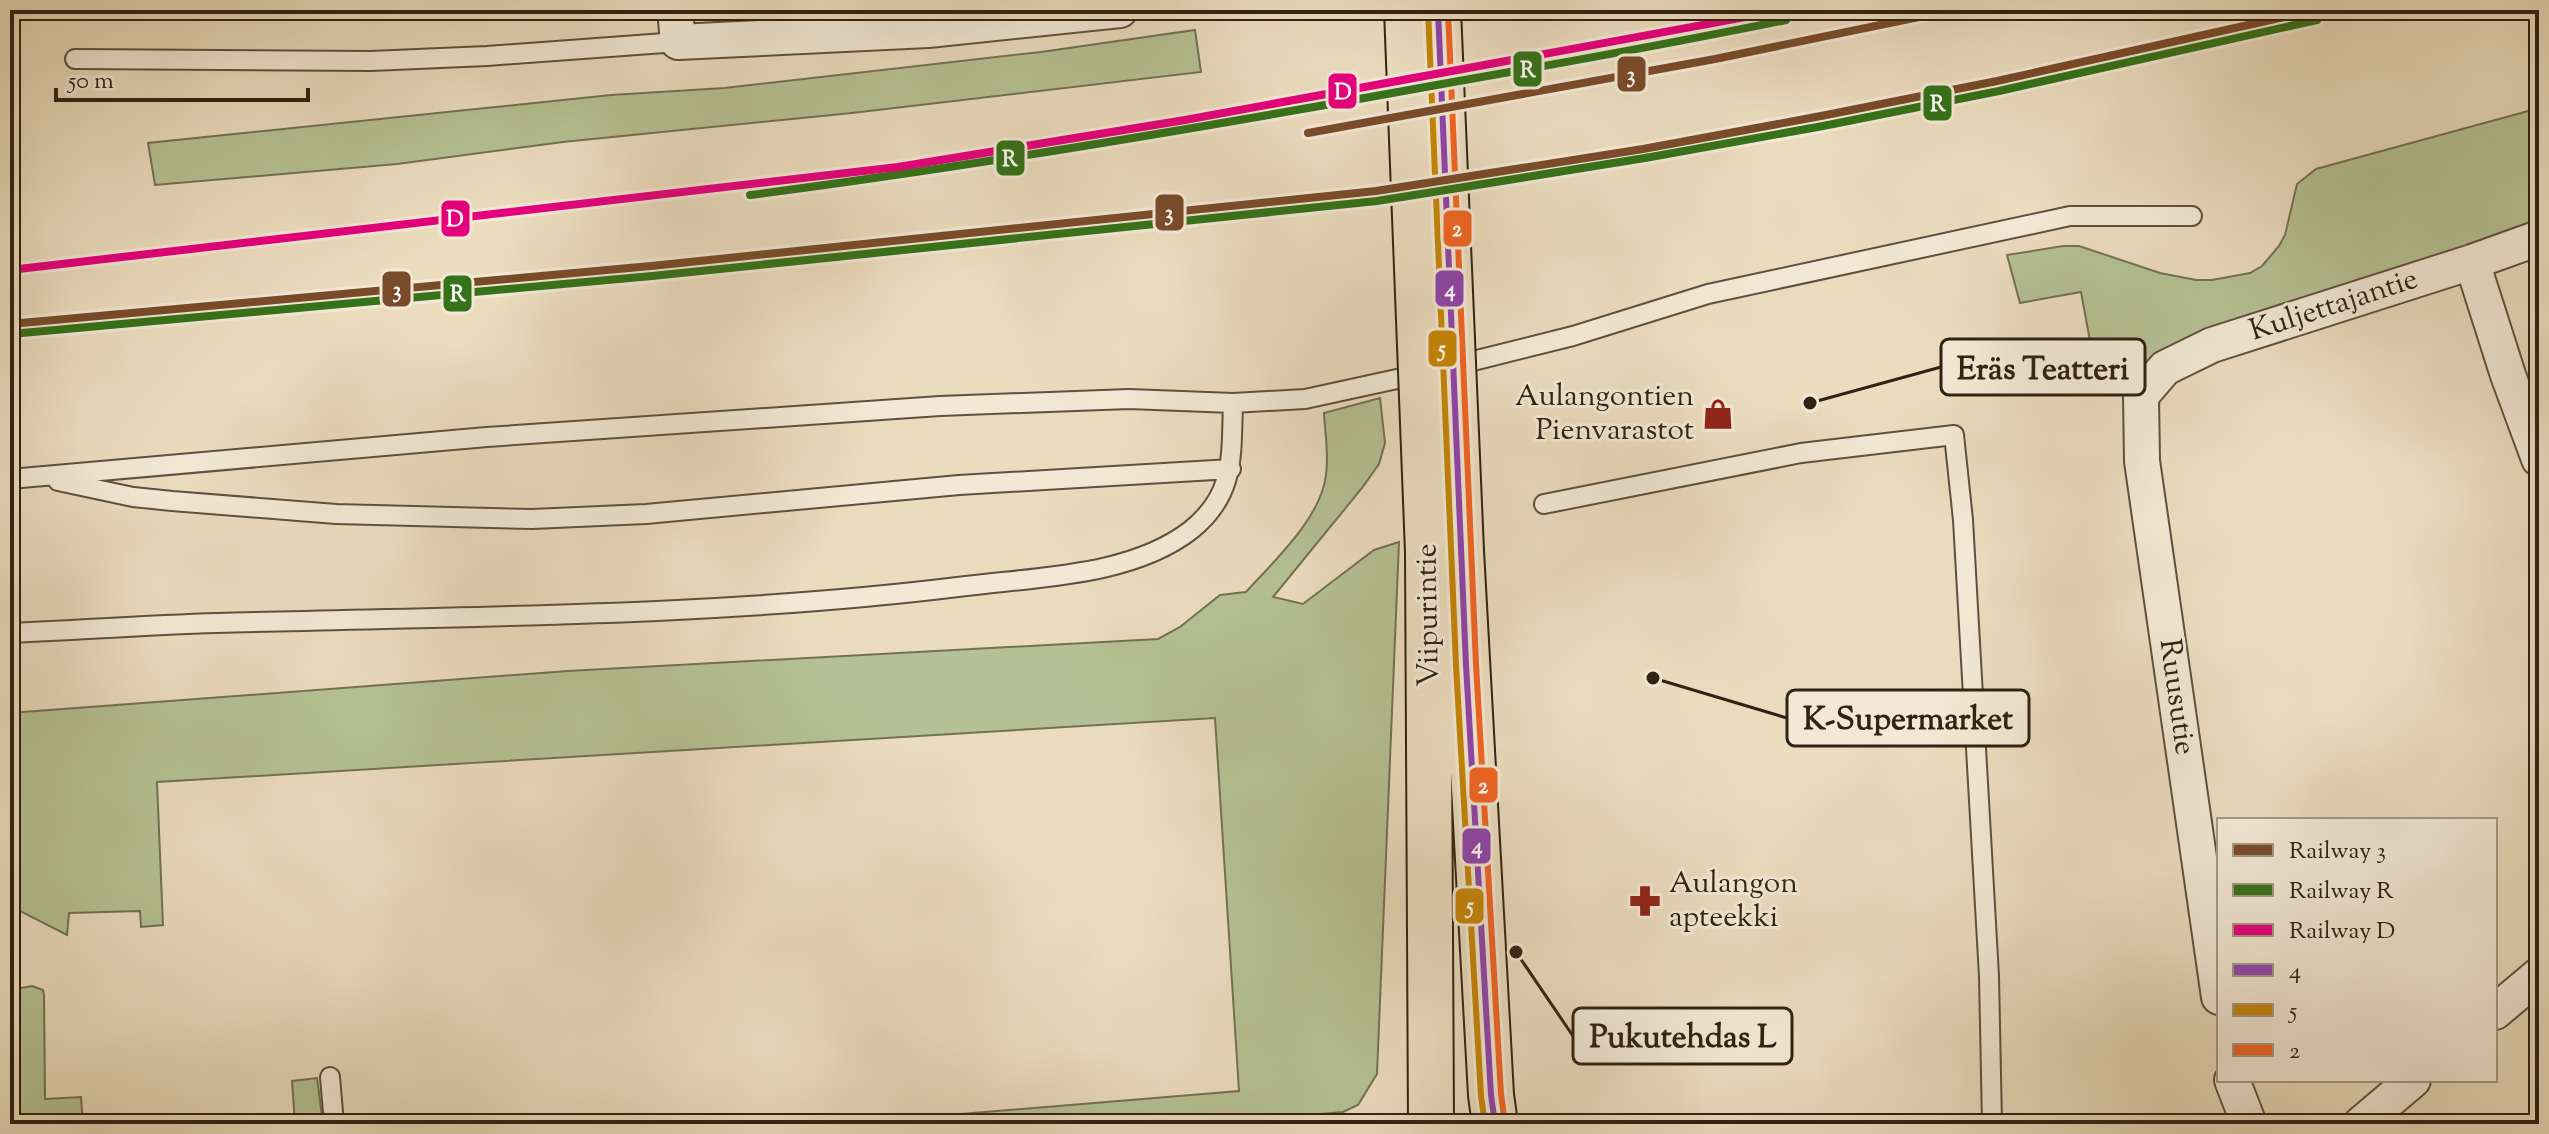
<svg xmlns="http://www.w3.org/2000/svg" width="2549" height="1134" viewBox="0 0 2549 1134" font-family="'Sorts Mill Goudy',serif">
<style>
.green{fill:#b5c194;stroke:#737254;stroke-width:2}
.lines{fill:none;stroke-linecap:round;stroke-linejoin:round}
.lane-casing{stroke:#60503e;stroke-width:22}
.street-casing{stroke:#60503e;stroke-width:38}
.primary-casing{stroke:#312213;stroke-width:48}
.lane{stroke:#f2e8d5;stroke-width:18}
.street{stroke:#f2e8d5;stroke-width:34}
.primary{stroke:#ebdcbe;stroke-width:44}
.primary-bridge-casing{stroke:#312213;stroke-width:48;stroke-linecap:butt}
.primary-bridge{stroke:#ebdcbe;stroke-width:44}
.bus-1-casing{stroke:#f2e8d5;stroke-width:12}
.bus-2-casing{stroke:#f2e8d5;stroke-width:12}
.bus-3-casing{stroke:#f2e8d5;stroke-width:12}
.bus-1{stroke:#8e44ad;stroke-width:6}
.bus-2{stroke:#c68505;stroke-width:6}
.bus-3{stroke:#f26522;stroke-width:6}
.rail-1-casing{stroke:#f2e8d5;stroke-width:14}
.rail-2-casing{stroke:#f2e8d5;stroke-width:14}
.rail-3-casing{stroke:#f2e8d5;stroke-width:14}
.rail-1{stroke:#7a4b2a;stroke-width:8}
.rail-2{stroke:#357219;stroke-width:8}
.rail-3{stroke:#e5007d;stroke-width:8}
.labels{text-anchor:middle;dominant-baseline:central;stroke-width:6;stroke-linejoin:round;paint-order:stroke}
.street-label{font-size:30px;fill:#312213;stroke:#f2e8d5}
.poi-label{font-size:30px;fill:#312213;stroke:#f2e8d5;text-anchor:end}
.leader{fill:none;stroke:#312213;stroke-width:3}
.callout-dot{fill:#312213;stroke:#f2e8d5;stroke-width:3}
.callout{fill:#f2e8d5;stroke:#312213;stroke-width:3}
.callout-label{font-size:32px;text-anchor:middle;font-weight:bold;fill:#312213}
.line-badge{stroke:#f2e8d5;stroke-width:3}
.badge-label{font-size:22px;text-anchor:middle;font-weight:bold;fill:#fff}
</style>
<rect width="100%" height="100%" fill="#ebdcbe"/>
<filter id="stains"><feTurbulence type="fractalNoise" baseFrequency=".0025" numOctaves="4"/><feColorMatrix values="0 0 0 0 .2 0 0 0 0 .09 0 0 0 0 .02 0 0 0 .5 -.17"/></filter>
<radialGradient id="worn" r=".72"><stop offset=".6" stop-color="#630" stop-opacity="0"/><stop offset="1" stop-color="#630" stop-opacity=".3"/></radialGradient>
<path class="green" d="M1195 30 1201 72 852 113 563 142 397 164 155 185 148 143 611 95 724 88 1041 52Z
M2539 108V229L2147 362 2133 371 2124 387 2106 388 2096 374 2081 292 2020 303 2007 255 2063 246H2079L2160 273 2196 280H2212L2250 273 2262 266 2279 246 2285 235 2297 184 2316 169Z
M1380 398 1385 443 1379 464 1362 488 1273 597 1303 604 1374 550 1399 542 1377 1074 1358 1105 1343 1112 1215 1124H839L1239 1091 1215 718 157 782 163 925 141 927 140 911 69 913 67 935 10 906V713L568 671 1158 639 1180 627 1220 595 1246 592C1274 561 1321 518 1326 475 1329 454 1325 434 1324 413Z
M32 986 43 990 44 995 45 1099 81 1097 83 1124H10V990Z
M317 1078 323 1124H295L292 1081Z"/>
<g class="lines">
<defs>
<path id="lane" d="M75 59 371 61 487 56 678 42
M1453 366 1573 336 1708 294 2070 216H2192
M10 479 487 437 940 406 1129 399 1233 403
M58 481 133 497 172 501 336 514 532 519 646 514 959 485 1231 469
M1544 504 1801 453 1954 435 1963 520 1989 976 1992 1124
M10 633C79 630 148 625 217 623 467 616 718 617 966 586 1038 577 1132 576 1191 530 1236 494 1231 455 1233 403L1305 399 1420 374
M330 1077 334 1124"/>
<path id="street" d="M675 10 678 42 928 30 1120 10
M2472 262 2508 375 2539 459
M2219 997 2142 461 2141 396 2165 368 2212 345 2472 262 2539 238
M2495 1012 2539 975
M2232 1080 2249 1124
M2361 1124 2413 1080"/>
<path id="primary" d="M1461 551 1491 1095 1495 1124
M1428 552 1431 1124"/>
</defs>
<use href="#lane" class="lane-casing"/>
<use href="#street" class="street-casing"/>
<use href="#primary" class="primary-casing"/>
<use href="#lane" class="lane"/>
<use href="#street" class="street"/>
<use href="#primary" class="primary"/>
<defs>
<path id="primary-bridge" d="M1407 10 1428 552
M1438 10 1461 551"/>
</defs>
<use href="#primary-bridge" class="primary-bridge-casing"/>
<use href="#primary-bridge" class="primary-bridge"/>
<defs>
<path id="bus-1" d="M1438 10 1466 665 1491 1095 1495 1124"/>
<path id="bus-2" d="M1428 10 1456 665 1481 1096 1485 1124"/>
<path id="bus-3" d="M1448 10 1476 664 1501 1094 1505 1123"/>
</defs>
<use href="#bus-1" class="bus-1-casing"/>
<use href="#bus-2" class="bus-2-casing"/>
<use href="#bus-3" class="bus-3-casing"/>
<use href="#bus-1" class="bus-1"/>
<use href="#bus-2" class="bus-2"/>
<use href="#bus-3" class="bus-3"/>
<defs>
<path id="rail-1" d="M1308 133 1715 59 1953 10
M10 324 651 266 1376 191 1643 149 1821 116 1997 81 2315 10"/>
<path id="rail-2" d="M750 195C982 165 1212 126 1442 84 1557 64 1672 43 1786 20
M11 334 652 276 1377 201 1645 158 1823 126 1999 91 2317 20"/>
<path id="rail-3" d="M10 270 898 167 1185 120 1784 10"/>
</defs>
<use href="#rail-1" class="rail-1-casing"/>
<use href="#rail-2" class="rail-2-casing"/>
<use href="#rail-3" class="rail-3-casing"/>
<use href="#rail-1" class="rail-1"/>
<use href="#rail-2" class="rail-2"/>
<use href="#rail-3" class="rail-3"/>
</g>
<defs>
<symbol id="shop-bare" viewBox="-9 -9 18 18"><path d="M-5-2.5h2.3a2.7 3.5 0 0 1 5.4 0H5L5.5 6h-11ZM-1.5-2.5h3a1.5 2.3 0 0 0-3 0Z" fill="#8f2418" stroke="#f2e8d5" stroke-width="2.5" paint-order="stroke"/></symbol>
<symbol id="pharmacy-bare" viewBox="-9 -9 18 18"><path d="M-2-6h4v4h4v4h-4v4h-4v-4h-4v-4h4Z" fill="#8f2418" stroke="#f2e8d5" stroke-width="2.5" paint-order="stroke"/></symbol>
</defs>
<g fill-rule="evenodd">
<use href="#shop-bare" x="1696" y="392" width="44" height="44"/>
<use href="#pharmacy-bare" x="1623" y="879" width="44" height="44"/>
</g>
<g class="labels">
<g class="street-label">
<text transform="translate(2334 306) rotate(-18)">Kuljettajantie</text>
<text transform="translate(1429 615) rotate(-91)">Viipurintie</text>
<text transform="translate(2176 697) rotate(82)">Ruusutie</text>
</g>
<g class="poi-label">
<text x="1694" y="397">Aulangontien<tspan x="1694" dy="34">Pienvarastot</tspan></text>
<text x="1669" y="884" text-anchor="start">Aulangon<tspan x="1669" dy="34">apteekki</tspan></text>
</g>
</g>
<path class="leader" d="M1810 403L1941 367M1653 678L1787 718M1516 952L1573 1036"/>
<g class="callout-dot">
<circle cx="1810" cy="403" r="8"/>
<circle cx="1653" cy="678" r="8"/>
<circle cx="1516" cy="952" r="8"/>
</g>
<g class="callout">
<rect x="1941" y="339" width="204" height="56" rx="8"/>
<rect x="1787" y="690" width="242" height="56" rx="8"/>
<rect x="1573" y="1008" width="219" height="56" rx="8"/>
</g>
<g class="callout-label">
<text x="2043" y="379">Eräs Teatteri</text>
<text x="1908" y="729">K-Supermarket</text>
<text x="1683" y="1047">Pukutehdas L</text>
</g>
<g class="line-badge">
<rect x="1512" y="50" width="31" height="38" rx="8" fill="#357219"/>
<rect x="1616" y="55" width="31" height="38" rx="8" fill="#7a4b2a"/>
<rect x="1327" y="72" width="31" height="38" rx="8" fill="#e5007d"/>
<rect x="1922" y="84" width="31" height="38" rx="8" fill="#357219"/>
<rect x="995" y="139" width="31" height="38" rx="8" fill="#357219"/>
<rect x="1154" y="193" width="31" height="39" rx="8" fill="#7a4b2a"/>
<rect x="440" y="199" width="31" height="39" rx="8" fill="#e5007d"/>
<rect x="1442" y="209" width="31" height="39" rx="8" fill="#f26522"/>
<rect x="1434" y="269" width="31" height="39" rx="8" fill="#8e44ad"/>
<rect x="381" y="270" width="31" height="38" rx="8" fill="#7a4b2a"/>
<rect x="442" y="274" width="31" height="39" rx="8" fill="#357219"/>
<rect x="1427" y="329" width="31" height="39" rx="8" fill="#c68505"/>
<rect x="1468" y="766" width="31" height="38" rx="8" fill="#f26522"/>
<rect x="1461" y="827" width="31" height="38" rx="8" fill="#8e44ad"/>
<rect x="1454" y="887" width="31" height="38" rx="8" fill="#c68505"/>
</g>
<g class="badge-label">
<text x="1528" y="77">R</text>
<text x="1631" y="82">3</text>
<text x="1343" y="99">D</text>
<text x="1938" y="111">R</text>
<text x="1010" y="166">R</text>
<text x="1169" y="220">3</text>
<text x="455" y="226">D</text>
<text x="1457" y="236">2</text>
<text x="1450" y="296">4</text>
<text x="397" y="297">3</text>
<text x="458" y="301">R</text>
<text x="1442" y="356">5</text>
<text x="1483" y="793">2</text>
<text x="1477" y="853">4</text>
<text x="1470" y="913">5</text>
</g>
<rect width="2549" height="1134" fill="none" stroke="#ebdcbe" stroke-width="40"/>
<rect x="12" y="12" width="2525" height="1110" fill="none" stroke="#312213" stroke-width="4"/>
<rect x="20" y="20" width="2509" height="1094" fill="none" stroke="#312213" stroke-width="2"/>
<rect x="2217" y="818" width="280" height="264" fill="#f2e8d5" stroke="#a59987" stroke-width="2"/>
<rect x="2233" y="844" width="40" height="12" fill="#7a4b2a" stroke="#a59987" stroke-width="2"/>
<text x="2289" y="858" font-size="24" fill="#312213">Railway 3</text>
<rect x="2233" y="884" width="40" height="12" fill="#357219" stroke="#a59987" stroke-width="2"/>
<text x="2289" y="898" font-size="24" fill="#312213">Railway R</text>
<rect x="2233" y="924" width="40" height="12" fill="#e5007d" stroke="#a59987" stroke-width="2"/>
<text x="2289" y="938" font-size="24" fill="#312213">Railway D</text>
<rect x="2233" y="964" width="40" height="12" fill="#8e44ad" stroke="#a59987" stroke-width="2"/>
<text x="2289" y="978" font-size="24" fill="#312213">4</text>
<rect x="2233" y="1004" width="40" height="12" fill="#c68505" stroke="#a59987" stroke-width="2"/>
<text x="2289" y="1018" font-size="24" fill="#312213">5</text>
<rect x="2233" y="1044" width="40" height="12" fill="#f26522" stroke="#a59987" stroke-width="2"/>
<text x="2289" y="1058" font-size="24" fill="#312213">2</text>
<path d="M56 88v12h252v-12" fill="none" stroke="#312213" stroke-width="4"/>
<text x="68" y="88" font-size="24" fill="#312213" stroke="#f2e8d5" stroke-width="6" paint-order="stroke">50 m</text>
<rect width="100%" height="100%" filter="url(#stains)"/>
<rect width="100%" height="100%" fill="url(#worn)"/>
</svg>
